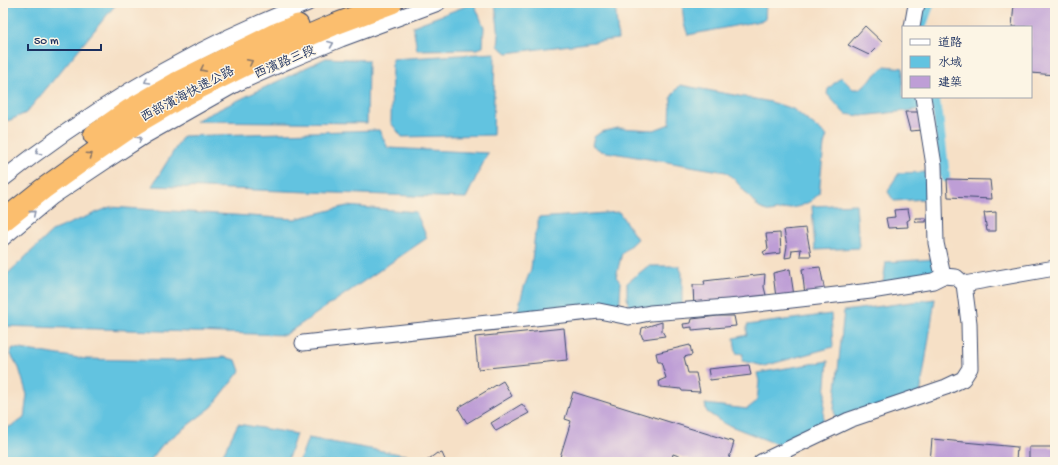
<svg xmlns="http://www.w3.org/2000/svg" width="1058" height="465" viewBox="0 0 1058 465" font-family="'Gochi Hand','LXGW WenKai TC',sans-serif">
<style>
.water{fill:#62c3e0;stroke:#3e799f}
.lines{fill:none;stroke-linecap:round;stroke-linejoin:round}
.canal{stroke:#62c3e0;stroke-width:10}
.building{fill:#be9ed6}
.minor-casing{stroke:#3c4a6e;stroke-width:17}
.highway-casing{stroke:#3c4a6e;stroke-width:23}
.minor{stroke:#fff;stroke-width:15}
.highway{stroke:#fbbe6e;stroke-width:21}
.oneway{stroke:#8d97ae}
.oneway2{stroke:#8b7666}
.labels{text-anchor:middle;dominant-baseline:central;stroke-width:3;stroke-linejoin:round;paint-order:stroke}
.street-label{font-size:13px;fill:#1b2f5e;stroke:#fcf5e5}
</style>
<rect width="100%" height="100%" fill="#fcf5e5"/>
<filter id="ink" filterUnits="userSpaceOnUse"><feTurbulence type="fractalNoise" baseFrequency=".025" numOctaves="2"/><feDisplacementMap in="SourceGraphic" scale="8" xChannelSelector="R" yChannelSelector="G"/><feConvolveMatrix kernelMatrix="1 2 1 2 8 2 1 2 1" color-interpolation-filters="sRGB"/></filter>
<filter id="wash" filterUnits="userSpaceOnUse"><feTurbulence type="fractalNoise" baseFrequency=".012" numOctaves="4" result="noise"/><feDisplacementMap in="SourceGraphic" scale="16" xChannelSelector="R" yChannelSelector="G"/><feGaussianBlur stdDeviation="0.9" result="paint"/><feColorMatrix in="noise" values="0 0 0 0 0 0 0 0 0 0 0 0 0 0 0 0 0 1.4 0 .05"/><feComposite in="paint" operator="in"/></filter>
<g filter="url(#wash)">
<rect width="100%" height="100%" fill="#f6e0c6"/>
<path class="water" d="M3 3H117L26 113 8 121 3 118Z
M474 3 484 27 483 47 477 49 417 50 413 26Z
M495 3H615L618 39 507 53 498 46 499 36Z
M682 3H766L765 20 688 35 684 24Z
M495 53 493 135 402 137 391 123 392 59Z
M326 58 368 60 367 123 195 121Z
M885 66 903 68V97H922L924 109 861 116 845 114 827 94 828 89 841 77 853 89H860Z
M680 85 771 102 793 109 827 136 824 145 819 194 811 201 801 206 770 212 759 208 734 179 726 172 601 151 592 145 594 137 601 132 618 128 654 130 670 124 671 97Z
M379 130 388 148 488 153 466 198 152 186 183 136Z
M927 172 926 199 894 201 888 192 891 185 899 173Z
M856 204 859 248 815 250 812 206Z
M347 206 416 212 427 238 285 335 3 326V278L54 230 110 207 295 219Z
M619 212 637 239 622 253 616 277 621 282 619 314 522 321 518 310 524 287 531 269 535 233 538 229V218Z
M935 259 936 280 882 289 886 262Z
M648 266H679L682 273V309L630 314 627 297V283Z
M935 299 920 395 835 420 834 409 844 311Z
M831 314 833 347 764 366 742 361 743 354 736 353 734 338 747 335V325Z
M13 348 86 359 177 361 224 357 236 360 240 371 212 407 163 444 149 462H3V430L17 423 24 418 27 395 19 368 10 353Z
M828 361 822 431 784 447 723 423 707 412 705 404 747 409 757 401 759 381 757 373Z
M238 424 296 434 287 462H219Z
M308 438 411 456 403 462H299Z"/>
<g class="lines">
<path class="canal" d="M921 27 930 3
M934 97 938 115 945 177"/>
</g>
<g id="blocks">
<path class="building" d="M1014 3H1055V75L1031 73V27H1012Z
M865 26 882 42 869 55 848 45Z
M905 112H920L923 130 910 131Z
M947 179 990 180 992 199 948 197Z
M908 209 910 219 907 221 908 227 888 228 886 218 895 217 894 210Z
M996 212V231H987L984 213Z
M915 218H926V222H916Z
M806 228 811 256H800L801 249 792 250 791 257 785 258 787 246 784 230Z
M780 233 781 253 765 255 763 252 768 249 766 234Z
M820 267 825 292 805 295 802 269Z
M790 269 794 296 776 298 773 273Z
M765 274 764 287 767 299 694 308 693 285H705L704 281Z
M718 316H734L736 326 692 330V327L684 328 683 324 691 323 692 319Z
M662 322V331L665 336 643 339 641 334 642 328Z
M564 328 567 360 478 369 475 337Z
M690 345 692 355 684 357 688 373H696L700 392 682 391 681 389 660 387 659 381 666 378 661 362H658L656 353Z
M749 365 751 375 710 380 708 369Z
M503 381 512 396 467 423 458 408Z
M573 392 734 442 728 462H697L673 454 671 462H575L560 457 571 421 565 419Z
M522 404 529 413 496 431 491 423Z
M932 439 1017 447 1016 462H930Z
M1029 447H1055V462H1029Z
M437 453 439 454 442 453 446 462H425Z"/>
</g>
</g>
<g filter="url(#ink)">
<use href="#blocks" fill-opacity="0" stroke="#3c4a6e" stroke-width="1"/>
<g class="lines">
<defs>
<path id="minor" d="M912 27 915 10 918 3
M923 97 934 165 936 243 943 276
M3 179C95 106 198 45 308 3
M3 238 52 197 106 161 146 135 236 84 288 61 341 39 438 3
M964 284 1055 268
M303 343 599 311 629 317 650 313 740 306 871 291 933 281 943 276 956 277 964 284 969 323 970 368 963 379 946 387 849 420 761 462"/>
<path id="highway" d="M94 135 129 110 176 83 275 34 298 25
M3 221 43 189 96 151 135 124 183 96 282 47 333 25 392 3"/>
</defs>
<use href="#minor" class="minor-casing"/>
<use href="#highway" class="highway-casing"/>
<use href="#minor" class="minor"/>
<use href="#highway" class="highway"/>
</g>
<defs><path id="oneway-chevron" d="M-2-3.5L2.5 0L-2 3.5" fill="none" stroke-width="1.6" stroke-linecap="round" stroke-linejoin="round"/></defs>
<g class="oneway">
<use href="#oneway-chevron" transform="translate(331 44) rotate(-22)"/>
<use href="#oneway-chevron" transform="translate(147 81) rotate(150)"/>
<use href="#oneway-chevron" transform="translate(139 139) rotate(-33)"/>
<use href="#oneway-chevron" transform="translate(38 152) rotate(146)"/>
<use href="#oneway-chevron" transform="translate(33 213) rotate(-40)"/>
</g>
<g class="oneway2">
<use href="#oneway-chevron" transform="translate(250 62) rotate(-27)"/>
<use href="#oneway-chevron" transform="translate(203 69) rotate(153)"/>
<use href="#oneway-chevron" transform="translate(90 155) rotate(-36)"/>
</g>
</g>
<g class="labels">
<g class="street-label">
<text transform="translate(285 63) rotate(-23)">西濱路三段</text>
<text transform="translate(188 95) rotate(-28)">西部濱海快速公路</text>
</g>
</g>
<rect width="1058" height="465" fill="none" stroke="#fcf5e5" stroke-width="16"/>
<rect x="902" y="26" width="130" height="72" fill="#fcf5e5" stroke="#a2a6af"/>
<rect x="910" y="39" width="20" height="6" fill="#ffffff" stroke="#a2a6af"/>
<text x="938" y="46" font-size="12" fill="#1b2f5e">道路</text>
<rect x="910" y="56" width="20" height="12" fill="#62c3e0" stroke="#a2a6af"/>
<text x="938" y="66" font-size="12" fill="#1b2f5e">水域</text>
<rect x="910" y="76" width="20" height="12" fill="#be9ed6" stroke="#a2a6af"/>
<text x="938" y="86" font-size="12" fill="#1b2f5e">建築</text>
<path d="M28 44v6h73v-6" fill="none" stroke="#1b2f5e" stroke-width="2"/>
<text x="34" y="44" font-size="12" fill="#1b2f5e" stroke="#fcf5e5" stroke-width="3" paint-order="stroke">50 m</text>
</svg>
